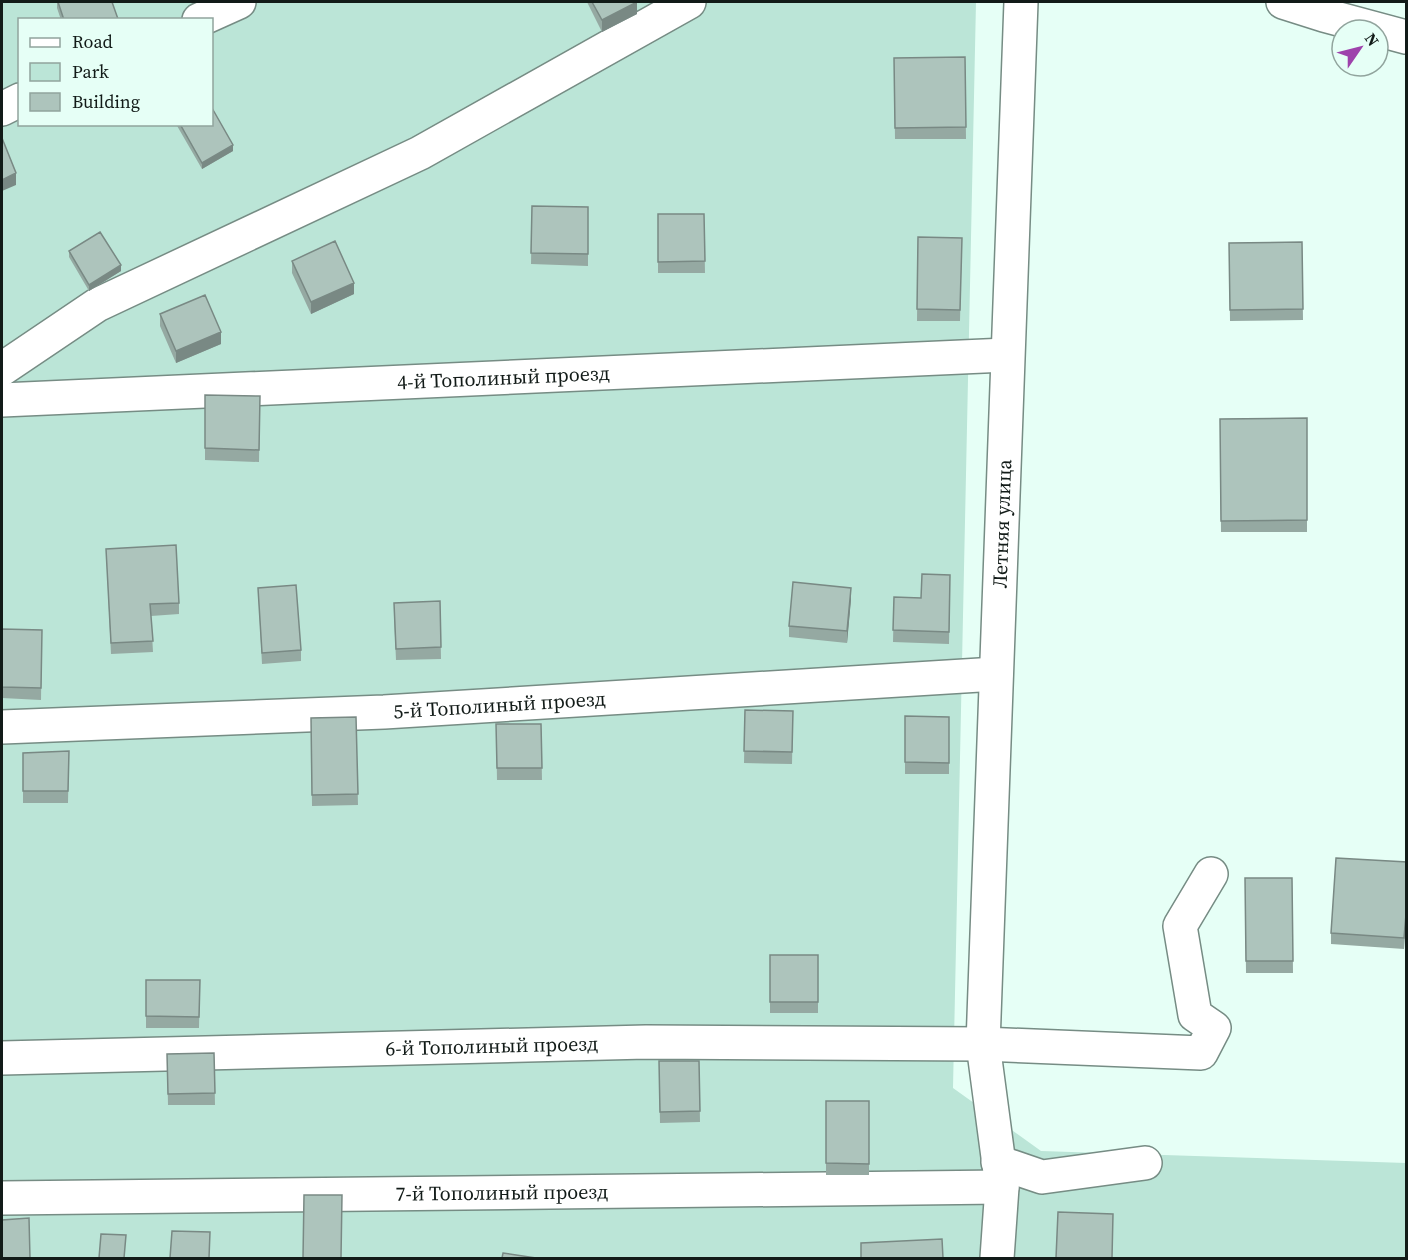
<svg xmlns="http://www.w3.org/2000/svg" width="1408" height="1260" viewBox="0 0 1408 1260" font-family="'Source Serif 4',serif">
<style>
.green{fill:#bbe5d7;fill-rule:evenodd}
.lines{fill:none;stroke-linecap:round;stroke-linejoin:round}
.minor-casing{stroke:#768c84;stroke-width:36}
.minor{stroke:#fff;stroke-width:33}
.wall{fill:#95a9a2}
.shaded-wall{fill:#798984}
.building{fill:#adc4bc;stroke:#798984;stroke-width:1.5}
.labels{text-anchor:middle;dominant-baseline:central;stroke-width:4.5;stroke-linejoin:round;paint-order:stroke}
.street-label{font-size:20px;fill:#121b18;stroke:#e6fff6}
</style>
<rect width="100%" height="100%" fill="#e6fff6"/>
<path class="green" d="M2 2H976L953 1088 1041 1151 1406 1163V1258H2ZM20 20H212V124H20Z"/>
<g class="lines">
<defs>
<g id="minor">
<path d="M1283 2 1324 15 1406 37"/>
<path d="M199 20 239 2"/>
<path d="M2 109 20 100"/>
<path d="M2 369 97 305 420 153 689 2"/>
<path id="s1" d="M2 400 1006 355"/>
<path id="s2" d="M2 727 384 712 996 674"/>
<path id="s3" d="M2 1058 646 1042 983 1044 1201 1053 1214 1028 1195 1015 1180 926 1211 874"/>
<path d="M998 1162 1042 1177 1145 1163"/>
<path id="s4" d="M2 1198 1002 1187"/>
<path id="s5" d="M997 1258 1002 1187 983 1044 1021 2"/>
</g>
</defs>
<use href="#minor" class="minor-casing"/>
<use href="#minor" class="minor"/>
</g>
<path class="wall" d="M57 2H112L118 20H61L57 8Z
M587 2H637V14L602 32Z
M965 57 966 139H895L894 58Z
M176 124H212L233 151 202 169Z
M532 206 588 207V266L531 264Z
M658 214H704L705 273H658Z
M918 237 962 238 960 321H917Z
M1302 242 1303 320 1230 321 1229 243Z
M69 251 121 271 89 291 69 257Z
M292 261 354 294 311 314 292 273Z
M160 314 221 344 176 363 160 326Z
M205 395 260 396 259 462 205 460Z
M1307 418V532H1221L1220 419Z
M106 549 179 603V614L151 616 153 652 111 654Z
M950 575 949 644 893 642 894 597 921 598Z
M258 588 301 650V661L262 664Z
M851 599 847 643 789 637V626Z
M440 601 441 659 396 660 394 614Z
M2 629 42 630 41 700 2 698Z
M745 710 793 711 792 764 744 763Z
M905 716 949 717V774H905Z
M356 717 358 805 312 806 311 718Z
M496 724H541L542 780H497Z
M69 751 68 803H23V753Z
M1407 862V913L1404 949 1331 944V933Z
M1245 878H1292L1293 973H1246Z
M770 955H818V1013H770Z
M146 980H200L199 1028H146Z
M214 1053 215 1105H168L167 1054Z
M659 1061H699L700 1122 660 1123Z
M826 1101H869V1175H826Z"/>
<path class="shaded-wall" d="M637 2V14L602 32V20Z
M233 145V151L202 169V163Z
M16 173V185L2 191V180Z
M121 265V271L89 291V285Z
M354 283V294L311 314V302Z
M221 332V344L176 363V351Z
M851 588V599L847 643V631Z"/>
<path class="building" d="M58 2H112L118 19 64 20Z
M592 2H637L602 20Z
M965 57 966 127 895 128 894 58Z
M212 108 233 145 202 163 180 124H212Z
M2 138 16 173 2 180Z
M532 206 588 207V254L531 253Z
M658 214H704L705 261 658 262Z
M100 232 121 265 89 285 69 251Z
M918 237 962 238 960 310 917 309Z
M335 241 354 283 311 302 292 261Z
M1302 242 1303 309 1230 310 1229 243Z
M205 295 221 332 176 351 160 314Z
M205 395 260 396 259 450 205 448Z
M1307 418V520L1221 521 1220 419Z
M176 545 179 603 150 604 153 641 111 643 106 549Z
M922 574 950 575 949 632 893 630 894 597 921 598Z
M793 582 851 588 847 631 789 626Z
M296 585 301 650 262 653 258 588Z
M440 601 441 647 396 649 394 603Z
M2 629 42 630 41 688 2 687Z
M745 710 793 711 792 752 744 751Z
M905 716 949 717V763L905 762Z
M356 717 358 794 312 795 311 718Z
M496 724H541L542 768H497Z
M69 751 68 791H23V753Z
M1336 858 1407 862V902L1404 938 1331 933Z
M1245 878H1292L1293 961H1246Z
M770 955H818V1002H770Z
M146 980H200L199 1017 146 1016Z
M214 1053 215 1093 168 1094 167 1054Z
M659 1061H699L700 1111 660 1112Z
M826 1101H869V1164L826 1163Z
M304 1195H342L341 1258H303Z
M1058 1212 1113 1214 1112 1258H1056Z
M29 1218 30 1258H2V1220Z
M172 1231 210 1232 209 1258H170Z
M101 1234 126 1235 124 1258H99Z
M942 1239 943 1258H861V1243Z
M503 1253 536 1258H502Z"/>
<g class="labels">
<g class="street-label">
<text stroke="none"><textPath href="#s1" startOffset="502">4-й Тополиный проезд</textPath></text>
<text stroke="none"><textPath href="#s5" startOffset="736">Летняя улица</textPath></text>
<text stroke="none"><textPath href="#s2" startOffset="498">5-й Тополиный проезд</textPath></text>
<text stroke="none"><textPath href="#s3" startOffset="490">6-й Тополиный проезд</textPath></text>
<text stroke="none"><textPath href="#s4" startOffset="500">7-й Тополиный проезд</textPath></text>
</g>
</g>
<rect width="1408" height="1260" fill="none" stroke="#121b18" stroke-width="6"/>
<rect x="18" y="18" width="195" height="108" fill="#e6fff6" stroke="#91a49d" stroke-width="1.5"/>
<rect x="30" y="38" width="30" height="9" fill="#ffffff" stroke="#91a49d" stroke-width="1.5"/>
<text x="72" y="48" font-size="18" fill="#121b18">Road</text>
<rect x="30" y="63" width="30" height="18" fill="#bbe5d7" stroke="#91a49d" stroke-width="1.5"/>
<text x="72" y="78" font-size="18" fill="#121b18">Park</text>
<rect x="30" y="93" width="30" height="18" fill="#adc4bc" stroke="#91a49d" stroke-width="1.5"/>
<text x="72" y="108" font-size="18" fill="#121b18">Building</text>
<g transform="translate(1360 48) rotate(55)"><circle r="28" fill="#e6fff6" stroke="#91a49d" stroke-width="1.5"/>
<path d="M0-4.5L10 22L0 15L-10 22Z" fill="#9e42ac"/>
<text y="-9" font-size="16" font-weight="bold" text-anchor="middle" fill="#121b18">N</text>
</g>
</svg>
